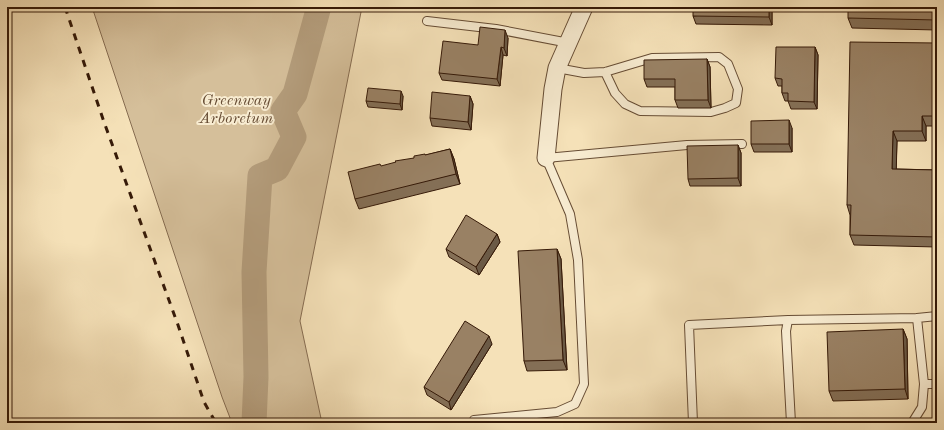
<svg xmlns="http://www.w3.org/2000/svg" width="944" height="430" viewBox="0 0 944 430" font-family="'Old Standard TT',serif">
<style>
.park{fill:#d5bf9a;stroke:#866c51}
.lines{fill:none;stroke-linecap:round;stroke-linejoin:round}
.river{stroke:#b49d7c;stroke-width:25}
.service-casing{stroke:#664c34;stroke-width:10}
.minor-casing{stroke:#664c34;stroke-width:19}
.service{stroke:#f8ecd1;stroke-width:8}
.minor{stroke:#f8ecd1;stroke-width:17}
.rail{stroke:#361a08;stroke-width:3;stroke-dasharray:7 7;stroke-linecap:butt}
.wall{fill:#846f56;stroke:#361a08}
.shaded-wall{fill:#6b5a46;stroke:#361a08}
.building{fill:#998164;stroke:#361a08}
.labels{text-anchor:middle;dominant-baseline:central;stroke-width:4;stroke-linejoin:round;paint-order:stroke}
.park-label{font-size:16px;font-style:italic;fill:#664c34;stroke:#f8ecd1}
</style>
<rect width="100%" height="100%" fill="#f5e1b8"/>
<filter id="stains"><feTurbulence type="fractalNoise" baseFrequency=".005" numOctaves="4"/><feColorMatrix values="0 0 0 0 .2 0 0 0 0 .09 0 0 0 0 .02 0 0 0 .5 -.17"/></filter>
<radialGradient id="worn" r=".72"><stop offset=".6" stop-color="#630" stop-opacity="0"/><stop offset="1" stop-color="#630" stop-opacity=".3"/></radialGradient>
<path class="park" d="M92 7H362L300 321 322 423H232L222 397Z"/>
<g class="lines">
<path class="river" d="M254 423 256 377 254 272 260 176 277 169 294 137 283 111 295 94 318 10V7"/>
<defs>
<path id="service" d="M427 21 496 29 569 43
M557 68 584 73 605 72 652 58 719 57 728 64 738 89 736 103 725 108 711 112 640 111 625 104 615 93 605 72
M937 316 917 318 924 384H937
M474 420 557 412 575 404 584 384 578 260 570 214 546 158 687 145 742 144
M693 423 689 325 788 320
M791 423 786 331 788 320 917 318
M912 423 922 407 924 384"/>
<path id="minor" d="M546 158 553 89 557 68 584 7"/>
</defs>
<use href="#service" class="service-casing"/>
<use href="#minor" class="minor-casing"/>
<use href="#service" class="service"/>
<use href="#minor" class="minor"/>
<path class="rail" d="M65 7 104 122 178 325 204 402 216 423"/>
</g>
<path class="wall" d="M772 7V25L696 24 693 16Z
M937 7V30L852 28 848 18Z
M508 38 507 56 503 55 500 86 442 80 439 73 478 45Z
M937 43V126H926V141H897L896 169 937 170V247L854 245 850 235V215L847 205Z
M815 47 818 55 817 109H791L788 101H785L782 93V86H778L775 78Z
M707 59 710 67 711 108H678L675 100V87H647L644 79Z
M403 96 402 110 368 107 366 101Z
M470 96 473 104 471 130 432 126 430 118Z
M792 128V152H754L751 144Z
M738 145 741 153V186H690L688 179Z
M450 149 454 159 460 184 359 209 355 199 414 158Z
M497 234 500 242 479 275 449 257 446 249Z
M557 249 561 259 567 370 527 371 524 361Z
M903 329 907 339 908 399 833 401 829 391Z
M492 344 451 410 427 395 424 387Z"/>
<path class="shaded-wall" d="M769 7H772V25L769 17Z
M505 30 508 38 507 56 504 48Z
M501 47 503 55 500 86 497 79Z
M815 47 818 55 817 109 814 102Z
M707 59 710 67 711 108 708 100Z
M401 91 403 96 402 110 400 104Z
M470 96 473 104 471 130 468 122Z
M922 116 926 126V141L922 131Z
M789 120 792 128V152L789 144Z
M893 131 897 141 896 179 892 169Z
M738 145 741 153V186L738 178Z
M450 149 454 159 460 184 456 174Z
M497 234 500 242 479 275 476 267Z
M557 249 561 259 567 370 563 360Z
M903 329 907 339 908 399 905 389Z
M489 336 492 344 451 410 449 402Z"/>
<path class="building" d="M693 7H769V17L693 16Z
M848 7H937V20L848 18Z
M480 27 505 30 504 48 501 47 497 79 439 73 443 41 478 45Z
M850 42 937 43V116H922V131H893L892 169 937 170V237L850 235 851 205H847Z
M776 47H815L814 102 788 101V93H782V79L775 78Z
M707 59 708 100H675V79H644V60Z
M368 88 401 91 400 104 366 101Z
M432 92 470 96 468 122 430 118Z
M789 120V144H751V121Z
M738 145V178L688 179 687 146Z
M450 149 456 174 355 199 348 172 380 164 381 166 396 162 395 161 414 158V156L425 154V155Z
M466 215 497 234 476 267 446 249Z
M557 249 563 360 524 361 518 251Z
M465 321 489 336 449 402 424 387Z
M903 329 905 389 829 391 827 332Z"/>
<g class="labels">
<g class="park-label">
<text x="236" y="101">Greenway<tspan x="236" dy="18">Arboretum</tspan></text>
</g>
</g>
<rect width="944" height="430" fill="none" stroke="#f5e1b8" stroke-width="24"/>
<rect x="8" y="8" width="928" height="414" fill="none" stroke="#361a08" stroke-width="2"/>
<rect x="12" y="12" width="920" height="406" fill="none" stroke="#361a08"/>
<rect width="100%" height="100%" filter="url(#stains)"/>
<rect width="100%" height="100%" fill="url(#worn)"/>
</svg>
